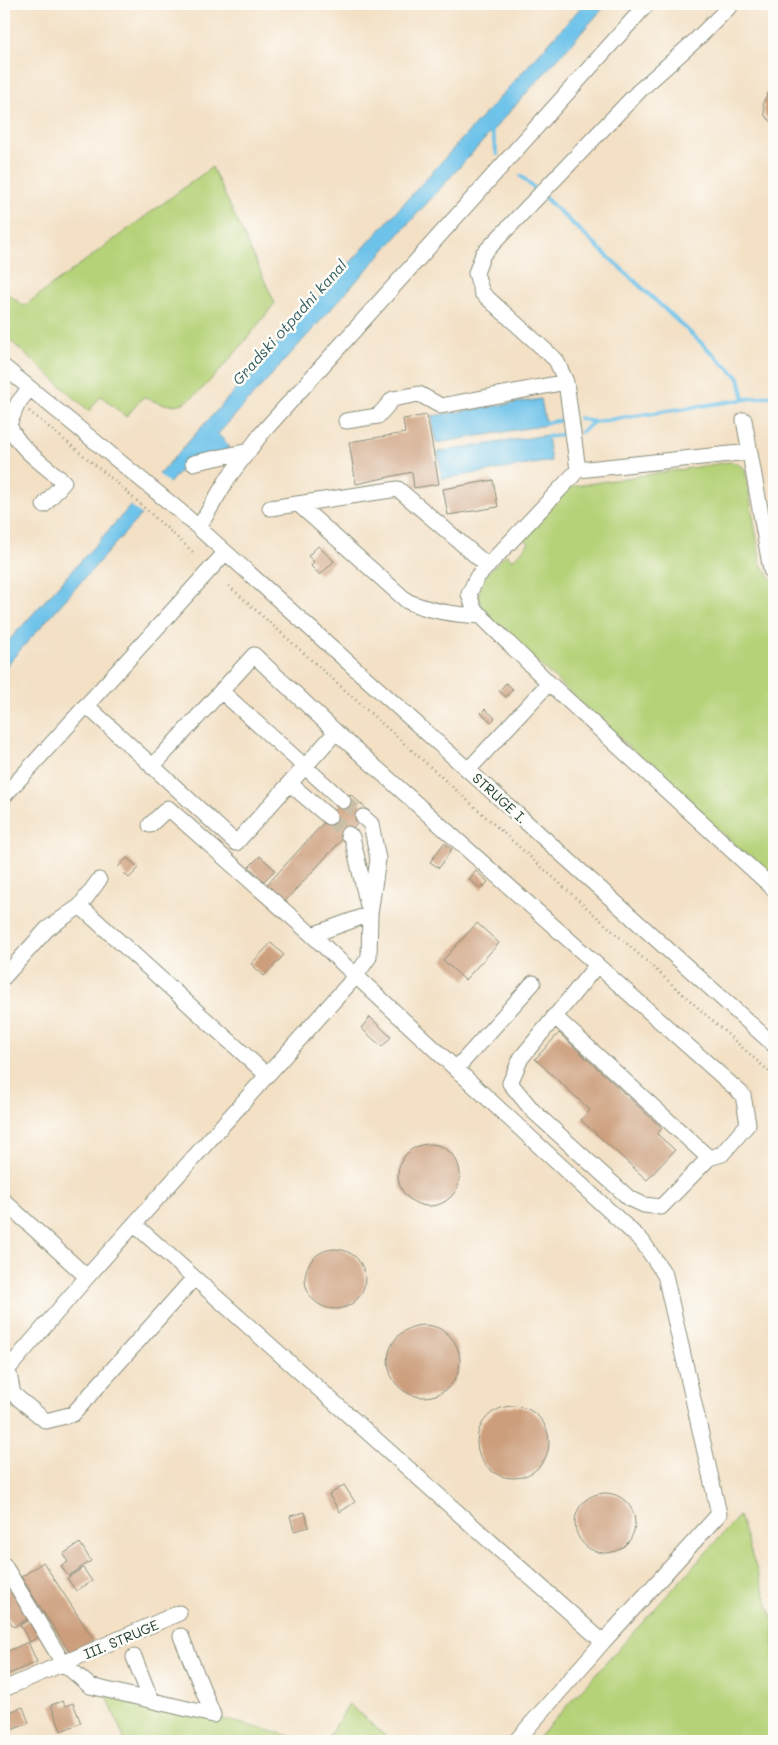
<svg xmlns="http://www.w3.org/2000/svg" width="778" height="1745" viewBox="0 0 778 1745" font-family="Mali,sans-serif">
<style>
.green{fill:#b5d278;stroke:#6a8856}
.water{fill:#6ec3ea;stroke:#46808f}
.pier{fill:#f3e0c5}
.lines{fill:none;stroke-linecap:round;stroke-linejoin:round}
.stream{stroke:#6ec3ea;stroke-width:4}
.building{fill:#cc9e7c}
.minor-tunnel{stroke:#c9bfa8;stroke-width:15;stroke-dasharray:15 8;stroke-linecap:butt}
.minor-casing{stroke:#898e7c;stroke-width:17}
.path{stroke:#898e7c;stroke-width:2.5;stroke-dasharray:1 4;stroke-linecap:butt}
.minor{stroke:#fff;stroke-width:15}
.labels{text-anchor:middle;dominant-baseline:central;stroke-width:5;stroke-linejoin:round;paint-order:stroke}
.street-label{font-size:14px;fill:#1f3d34;stroke:#fdfcf7}
.water-label{font-size:15px;font-style:italic;fill:#335e62;stroke:#fdfcf7}
</style>
<rect width="100%" height="100%" fill="#fdfcf7"/>
<filter id="ink" filterUnits="userSpaceOnUse"><feTurbulence type="fractalNoise" baseFrequency=".02" numOctaves="2"/><feDisplacementMap in="SourceGraphic" scale="10" xChannelSelector="R" yChannelSelector="G"/><feConvolveMatrix kernelMatrix="1 2 1 2 8 2 1 2 1" color-interpolation-filters="sRGB"/></filter>
<filter id="wash" filterUnits="userSpaceOnUse"><feTurbulence type="fractalNoise" baseFrequency=".0096" numOctaves="4" result="noise"/><feDisplacementMap in="SourceGraphic" scale="20" xChannelSelector="R" yChannelSelector="G"/><feGaussianBlur stdDeviation="1.12" result="paint"/><feColorMatrix in="noise" values="0 0 0 0 0 0 0 0 0 0 0 0 0 0 0 0 0 1.4 0 .05"/><feComposite in="paint" operator="in"/></filter>
<g filter="url(#wash)">
<rect width="100%" height="100%" fill="#f3e0c5"/>
<path class="green" d="M212 167 275 303C260 322 200 401 180 404 166 407 156 402 143 397L126 417 101 396 89 411 4 335V291L24 306Z
M729 462 736 463 745 469 761 564 774 582V881L488 617C466 590 487 574 506 554L513 560 529 543 521 536 567 489 575 486Z
M739 1516 774 1622V1741H535Z
M104 1689 310 1741H125Z
M349 1704 391 1741H326Z"/>
<path class="water" d="M584 4H607L218 434 229 446 226 452 181 470 4 668V646Z
M541 399 546 425 436 443 432 416Z
M547 435 551 461 442 479 438 452Z"/>
<path class="pier" d="M156 472 171 485 143 516 128 503Z"/>
<g class="lines">
<path class="stream" d="M491 127 497 154
M521 176 535 189
M545 198 739 378 744 399
M579 418 594 422 774 395
M545 423 564 420
M581 432 594 422
M547 437 567 434"/>
</g>
<g id="blocks">
<path class="building" d="M774 88V124L765 116 763 103 768 93Z
M427 415 439 484 414 488 412 472 356 484 349 442 405 433 403 419Z
M493 480 498 507 448 515 443 489Z
M318 546 334 561 320 575 311 566 314 562 308 556Z
M506 683 513 689 506 697 499 691Z
M485 709 495 718 491 722 481 713Z
M350 794 369 811 283 903 265 887Z
M444 843 452 849 439 868 430 862Z
M260 856 275 870 264 881 249 867Z
M127 858 139 868 129 878 118 867Z
M476 871 488 882 481 889 469 879Z
M477 923 499 943 465 980 443 960Z
M271 943 284 955 264 976 251 964Z
M370 1017 391 1037 382 1047 361 1028Z
M559 1033 662 1128 657 1134 675 1150 647 1180 581 1120 590 1110 535 1059Z
M398 1175a31 31 0 1 1 62 0a31 31 0 1 1-62 0Z
M305 1279a30 30 0 1 1 60 0a30 30 0 1 1-60 0Z
M388 1361a36 36 0 1 1 72 0a36 36 0 1 1-72 0Z
M477 1442a36 36 0 1 1 72 0a36 36 0 1 1-72 0Z
M344 1485 355 1502 340 1512 329 1495Z
M575 1523a30 30 0 1 1 60 0a30 30 0 1 1-60 0Z
M305 1512 309 1527 294 1531 290 1516Z
M80 1543 91 1561 68 1576 61 1566 68 1562 63 1554Z
M43 1562 94 1640 71 1655 21 1577Z
M83 1568 92 1581 76 1591 67 1578Z
M14 1586 32 1616 14 1627 4 1613V1593Z
M34 1617 44 1634 30 1642 20 1625Z
M28 1642 37 1662 9 1674 4 1663V1653Z
M63 1701 65 1706 73 1703 81 1723 61 1731 51 1705Z
M23 1707 29 1723 9 1731 4 1714Z"/>
</g>
</g>
<g filter="url(#ink)">
<use href="#blocks" fill-opacity="0" stroke="#898e7c" stroke-width="1"/>
<g class="lines">
<path class="minor-tunnel" d="M343 801 363 817
M329 817 348 834"/>
<defs>
<path id="minor" d="M4 367 181 512 774 1045
M29 389 18 403 9 424C17 448 46 466 64 482L44 505
M744 420 771 570 774 574
M346 421 378 416 393 399 419 394 441 406 566 382
M193 463 249 451
M578 470 749 452
M298 504 407 601C431 612 456 615 482 616
M270 508 398 489 488 566
M199 527 228 478 262 433 647 4
M549 683 774 889
M221 691 343 801
M86 705 236 843 336 732 597 965 521 1058 510 1083 533 1111 629 1198 644 1205 661 1207 709 1158 722 1154 748 1124 743 1095 597 965
M152 767 254 655 336 732
M468 770 549 683 474 609 469 594 477 577 578 470 566 382 556 360 482 293 476 273 483 254 639 91 697 39 732 4
M289 783 329 817
M4 796 225 553
M150 825 168 808 312 935 456 1069 533 983
M348 834 352 837 368 906
M80 906 99 880
M312 935 370 914
M4 977 47 929 80 906 267 1075
M554 1016 709 1158
M4 1201 87 1277
M134 1224 603 1642 719 1514 665 1275 642 1241 456 1069
M4 1365 8 1369 87 1277 355 977 369 957 370 914 378 859 371 824 363 817
M8 1369 13 1394 46 1421 73 1414 194 1278
M4 1565 63 1663 90 1686 213 1715
M181 1636 213 1715
M134 1657 151 1700
M4 1689 179 1613
M516 1741 603 1642"/>
</defs>
<use href="#minor" class="minor-casing"/>
<path class="path" d="M29 411 116 482 193 552
M229 586 774 1076"/>
<use href="#minor" class="minor"/>
</g>
</g>
<g class="labels">
<g class="street-label">
<text transform="translate(500 798) rotate(42)">STRUGE I.</text>
<text transform="translate(121 1639) rotate(-23)">III. STRUGE</text>
</g>
<g class="water-label">
<text transform="translate(289 322) rotate(-48)">Gradski otpadni kanal</text>
</g>
</g>
<rect width="778" height="1745" fill="none" stroke="#fdfcf7" stroke-width="20"/>
</svg>
